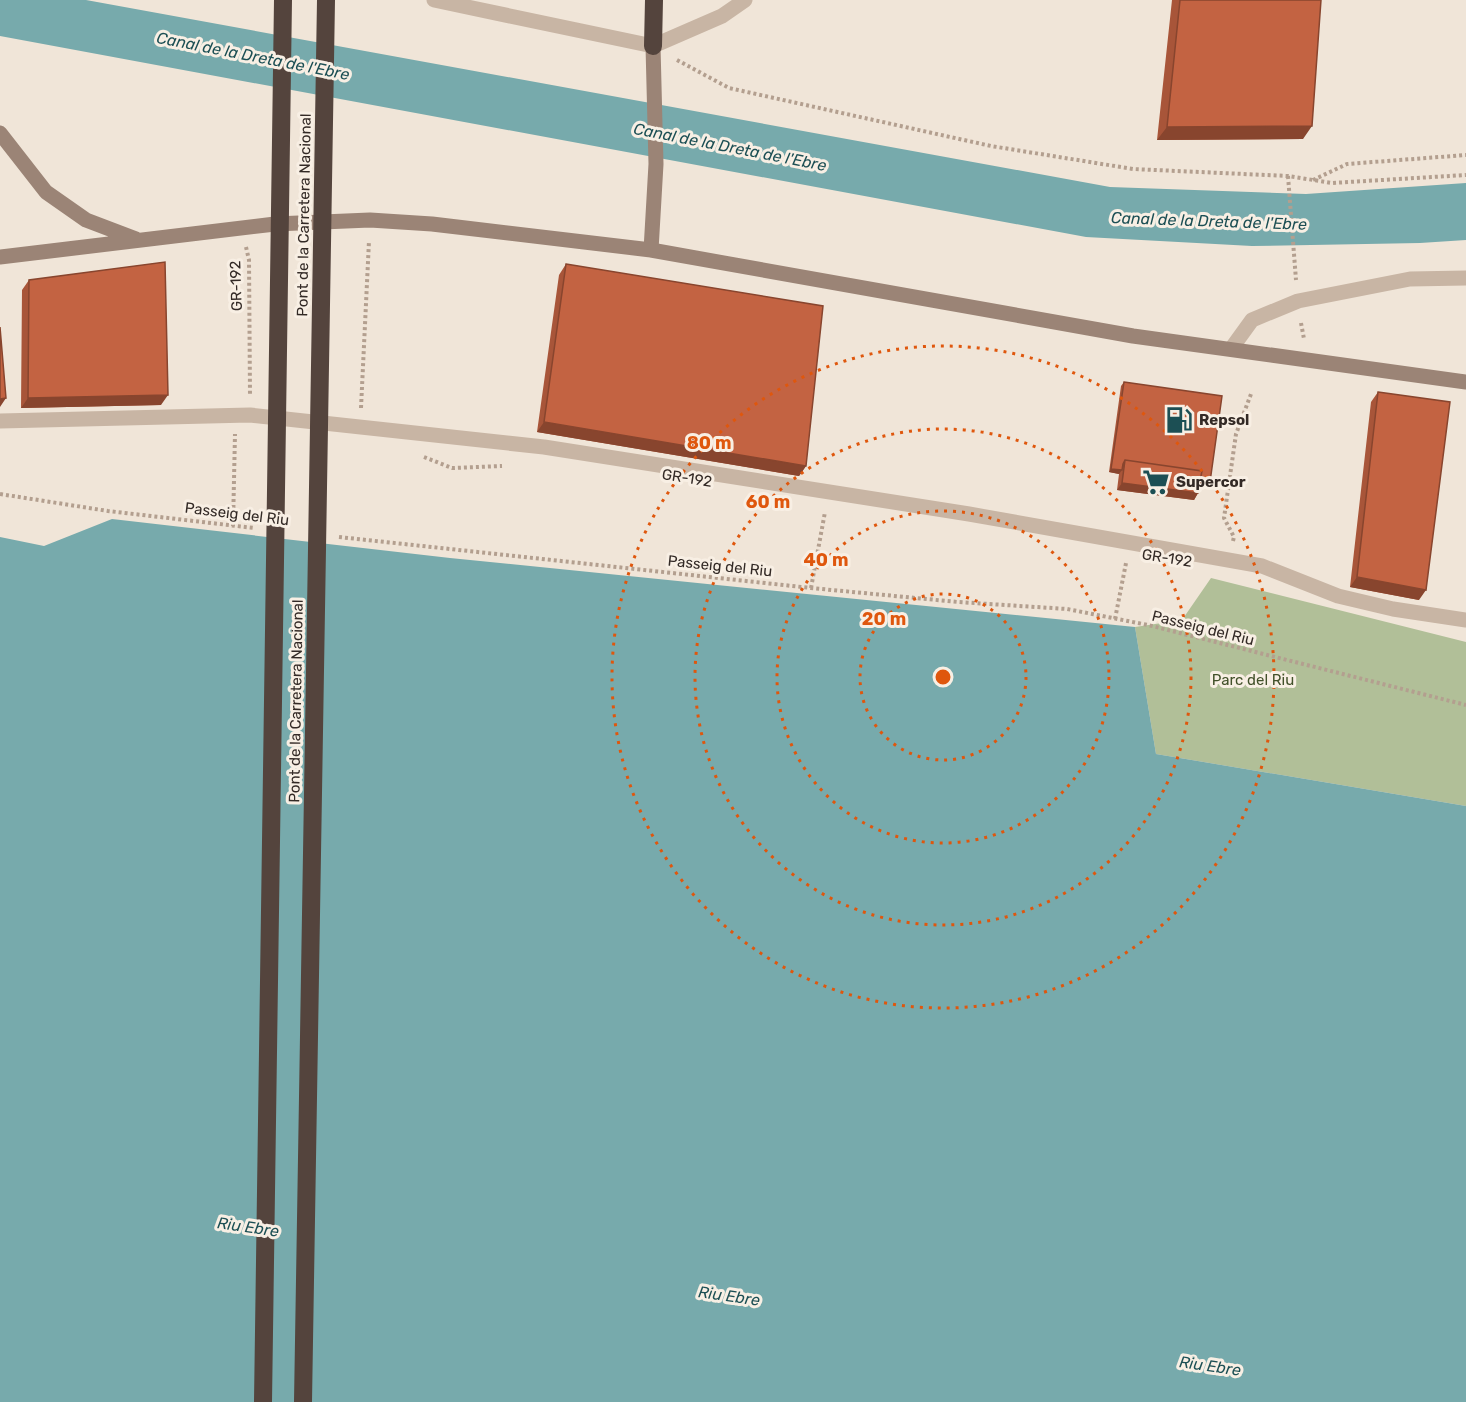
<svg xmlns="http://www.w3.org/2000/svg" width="1466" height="1402" viewBox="0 0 1466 1402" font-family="Rubik,sans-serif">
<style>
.green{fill:#b1bf98}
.water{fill:#77aaac}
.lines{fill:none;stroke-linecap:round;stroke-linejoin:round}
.path{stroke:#b39f8f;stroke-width:4;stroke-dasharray:3 3;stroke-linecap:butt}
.street{stroke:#c8b5a4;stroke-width:15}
.secondary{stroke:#9b8476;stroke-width:15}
.highway{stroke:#54443d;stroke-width:18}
.highway-bridge{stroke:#54443d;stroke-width:18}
.wall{fill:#a85539}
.shaded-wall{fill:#88452e}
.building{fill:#c36342;stroke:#88452e;stroke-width:1.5}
.ring{fill:none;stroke:#df570d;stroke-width:3;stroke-dasharray:3 6}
.labels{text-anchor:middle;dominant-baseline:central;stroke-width:6;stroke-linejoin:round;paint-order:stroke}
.street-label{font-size:15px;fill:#332a26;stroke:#f8efe4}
.poi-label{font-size:15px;font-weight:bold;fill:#332a26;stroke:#f8efe4;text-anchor:start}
.park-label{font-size:15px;fill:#42512a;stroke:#f8efe4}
.water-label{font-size:16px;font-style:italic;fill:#1c4f54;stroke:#f8efe4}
.centre{fill:#df570d;stroke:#f8efe4;stroke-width:3}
.ring-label{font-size:18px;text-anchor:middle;font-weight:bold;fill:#df570d;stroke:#f8efe4;stroke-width:6;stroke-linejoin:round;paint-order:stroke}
</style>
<rect width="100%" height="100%" fill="#f0e5d8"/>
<path class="green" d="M1211 578 1466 642V806L1156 754 1135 627 1182 620Z"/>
<path class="water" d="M0 0H86L1110 187 1306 194 1466 183V240L1420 243 1252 246 1086 237 0 36Z
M112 519 450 558 1135 627 1156 754 1466 806V1402H0V537L44 546Z"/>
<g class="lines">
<path class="path" d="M677 60 729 88 991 146 1133 169 1288 176 1332 183 1466 175
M1288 176 1296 280
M1313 180 1347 164 1466 155
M246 247 249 260 250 395
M1301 323 1304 339
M361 408 369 241
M424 457 452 468 502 466
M0 494 108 511 254 528
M233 526 235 434
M339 537 811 588 958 602 1067 609 1148 625 1466 705
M1233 541 1234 537 1224 518 1236 434 1251 394
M811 588 825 512
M1115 619 1126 563"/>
<path class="street" d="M434 0 653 46 722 16 745 0
M1231 349 1252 320 1298 301 1410 279 1466 278
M0 421 250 415 544 447 969 514 1262 566 1338 596 1393 609 1466 620"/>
<path class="secondary" d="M0 133 46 192 86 220 136 239
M651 250 656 164 653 46
M0 257 275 224 370 220 432 224 651 250 1133 336 1466 382"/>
<path class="highway" d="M653 46 654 0"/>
<path class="highway-bridge" d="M263 1402 283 0
M303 1402 326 0"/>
</g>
<path class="wall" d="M1172 0H1321L1303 139 1157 140Z
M566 264 806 466 799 476 537 432 559 275Z
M29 280 161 405 21 408 22 290Z
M1124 382 1208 486 1200 484 1198 493 1194 500 1117 490 1119 474 1109 472 1121 386Z
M1378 392 1419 600 1350 587 1371 402Z"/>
<path class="shaded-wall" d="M1312 126 1303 139 1157 140 1167 127Z
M168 395 161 405 21 408 28 398Z
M6 398 0 407V399Z
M544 422 806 466 799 476 537 432Z
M1111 469 1122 470 1119 474 1109 472Z
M1198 481 1210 482 1208 486 1196 484Z
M1122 483 1198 493 1194 500 1117 490Z
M1357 577 1426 590 1419 600 1350 587Z"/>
<path class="building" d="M1180 0H1321L1312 126 1167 127Z
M165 262 168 395 28 398 29 280Z
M566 264 823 306 806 466 544 422Z
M0 327 6 398 0 399Z
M1124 382 1222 396 1210 482 1200 481 1202 471 1125 460 1123 464 1122 470 1111 469Z
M1378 392 1450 402 1426 590 1357 577Z
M1125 460 1202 471 1198 493 1122 483Z"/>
<g class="ring">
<circle cx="943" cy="677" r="83"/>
<circle cx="943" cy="677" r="166"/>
<circle cx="943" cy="677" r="248"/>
<circle cx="943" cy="677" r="331"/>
</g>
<defs>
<symbol id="fuel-bare" viewBox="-9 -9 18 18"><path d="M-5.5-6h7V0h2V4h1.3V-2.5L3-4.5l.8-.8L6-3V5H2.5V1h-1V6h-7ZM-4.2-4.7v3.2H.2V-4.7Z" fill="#1c4f54" stroke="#f8efe4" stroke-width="2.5" paint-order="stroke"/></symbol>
<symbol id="supermarket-bare" viewBox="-9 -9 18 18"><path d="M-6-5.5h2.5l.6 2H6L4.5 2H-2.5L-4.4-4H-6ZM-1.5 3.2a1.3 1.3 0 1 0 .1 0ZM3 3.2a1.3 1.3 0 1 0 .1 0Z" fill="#1c4f54" stroke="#f8efe4" stroke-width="2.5" paint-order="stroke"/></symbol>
</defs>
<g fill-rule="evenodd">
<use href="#fuel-bare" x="1160" y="401" width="38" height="38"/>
<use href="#supermarket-bare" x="1137" y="463" width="38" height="38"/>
</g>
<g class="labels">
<g class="street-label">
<text transform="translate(304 215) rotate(-89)">Pont de la Carretera Nacional</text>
<text transform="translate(236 286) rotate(-92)">GR-192</text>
<text transform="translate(687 478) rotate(9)">GR-192</text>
<text transform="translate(237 514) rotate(7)">Passeig del Riu</text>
<text transform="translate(1167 558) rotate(9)">GR-192</text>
<text transform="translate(720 566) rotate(6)">Passeig del Riu</text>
<text transform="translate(1203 628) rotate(14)">Passeig del Riu</text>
<text transform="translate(296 701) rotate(-89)">Pont de la Carretera Nacional</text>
</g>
<g class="poi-label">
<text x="1199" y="420">Repsol</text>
<text x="1176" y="482">Supercor</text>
</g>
<g class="park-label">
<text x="1253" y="680">Parc del Riu</text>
</g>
<g class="water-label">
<text transform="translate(253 56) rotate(11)">Canal de la Dreta de l'Ebre</text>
<text transform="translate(730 147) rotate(11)">Canal de la Dreta de l'Ebre</text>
<text transform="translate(1209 221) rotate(2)">Canal de la Dreta de l'Ebre</text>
<text transform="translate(248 1227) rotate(8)">Riu Ebre</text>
<text transform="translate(729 1296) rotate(8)">Riu Ebre</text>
<text transform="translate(1210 1366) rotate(8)">Riu Ebre</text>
</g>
</g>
<circle cx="943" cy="677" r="9" class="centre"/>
<g class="ring-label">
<text x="709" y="449">80 m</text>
<text x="768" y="508">60 m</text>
<text x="826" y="566">40 m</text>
<text x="884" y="625">20 m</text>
</g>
</svg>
